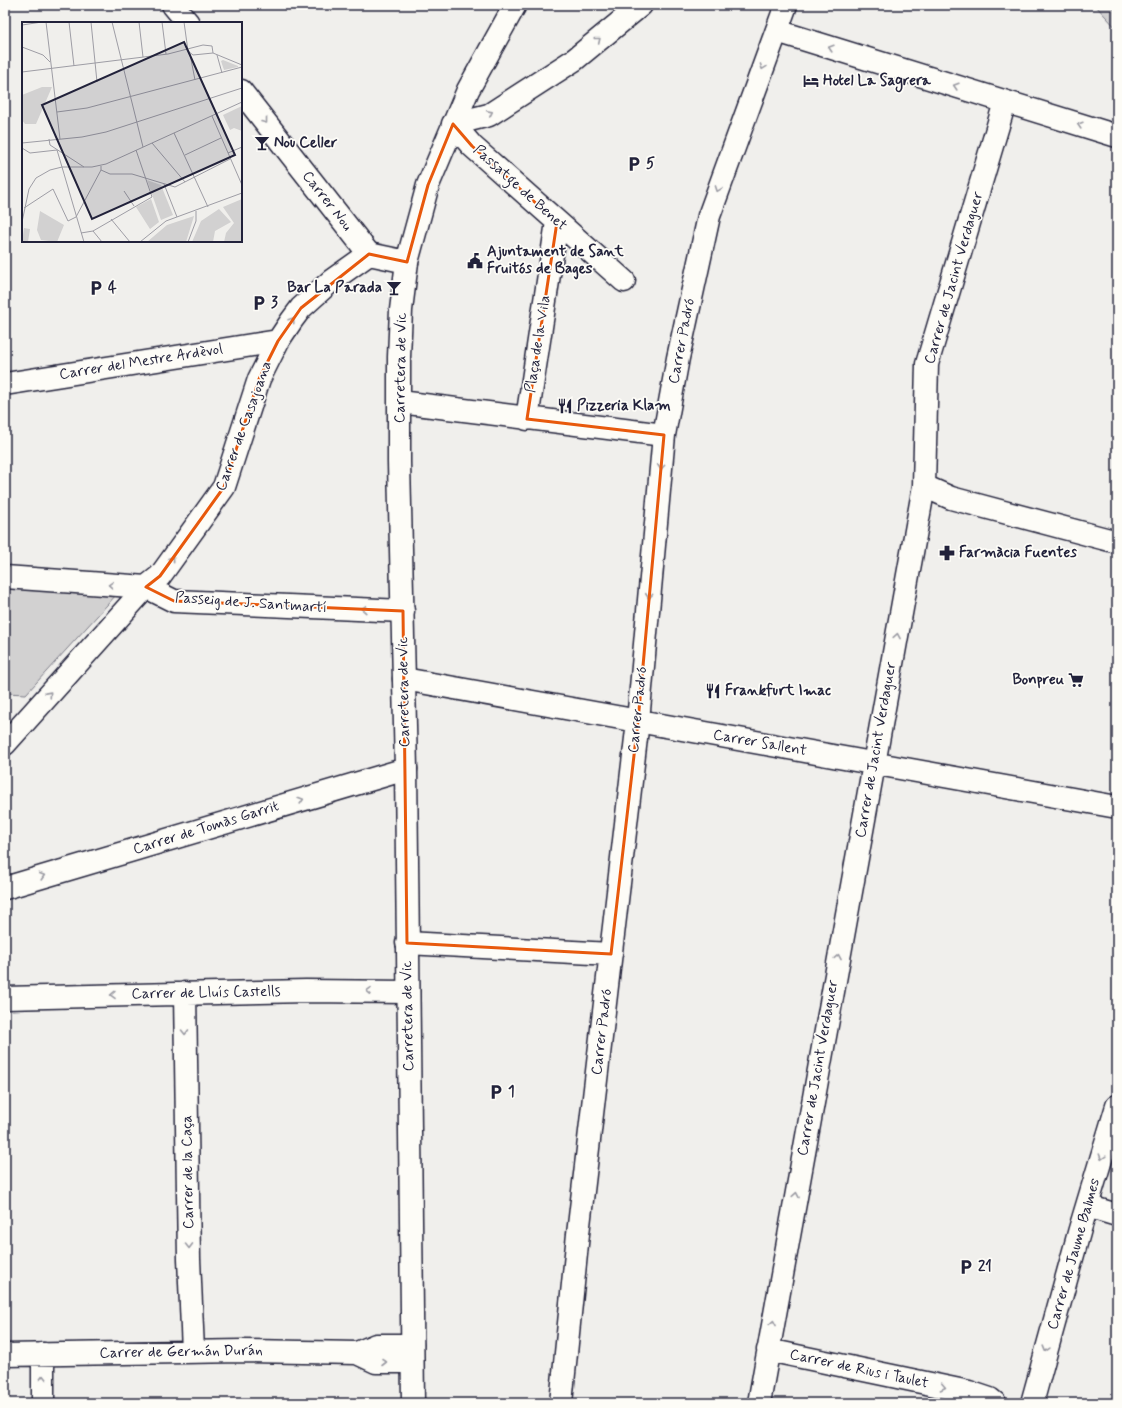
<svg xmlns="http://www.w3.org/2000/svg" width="1122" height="1408" viewBox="0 0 1122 1408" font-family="Mynerve,sans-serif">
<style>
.green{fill:#d2d1d1;stroke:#7a7a86}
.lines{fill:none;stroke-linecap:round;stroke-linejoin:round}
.street-casing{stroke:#22223b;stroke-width:25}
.secondary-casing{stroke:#22223b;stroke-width:25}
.street{stroke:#fdfcf7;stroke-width:22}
.secondary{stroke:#fdfcf7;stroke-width:22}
.oneway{stroke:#9a9aa2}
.marked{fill:none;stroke:#e8590c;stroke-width:3;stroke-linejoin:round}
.labels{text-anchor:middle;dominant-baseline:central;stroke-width:3.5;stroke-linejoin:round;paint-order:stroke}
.poi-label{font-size:15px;font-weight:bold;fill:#22223b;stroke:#fdfcf7;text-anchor:start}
.street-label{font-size:15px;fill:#22223b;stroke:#fdfcf7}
.inset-road{fill:none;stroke:#9e9da5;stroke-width:1}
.view{fill:#22223b;fill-opacity:0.15;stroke:#22223b;stroke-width:2}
.inset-edge{fill:none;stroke:#22223b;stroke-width:2}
</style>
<rect width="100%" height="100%" fill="#f0efec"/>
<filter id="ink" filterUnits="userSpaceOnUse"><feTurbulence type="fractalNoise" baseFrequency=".025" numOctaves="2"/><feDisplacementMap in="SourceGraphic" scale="8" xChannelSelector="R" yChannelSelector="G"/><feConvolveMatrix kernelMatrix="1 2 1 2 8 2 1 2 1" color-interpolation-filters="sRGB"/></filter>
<g filter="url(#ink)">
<path class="green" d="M1095 5H1117V29Z
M5 585 117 594 26 694 5 693Z"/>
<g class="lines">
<defs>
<path id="street" d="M173 5 188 23
M241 91 369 254
M624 281 472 146 453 124 489 115 574 60 641 5
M5 384 278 341
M400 402 664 435
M527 419 557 222
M924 486 951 498 1117 542
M5 577 146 587 174 601 403 611
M404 679 1117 807
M5 744 146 587 160 576 224 487 259 379 278 341 292 320 301 308 331 281 369 254 407 262
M5 888 406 769
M407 943 611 954
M185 993 189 1259 193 1351
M5 998 306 991 408 992
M1087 1206 1117 1215
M768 1350 969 1392 990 1399 995 1403
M357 1353 376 1362H412
M43 1354V1403
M5 1355 242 1351 357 1353 376 1345H412
M561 1403 578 1234 638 721 664 435 678 358 709 216 786 5
M759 1403 924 486 927 364 1005 102
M1032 1403 1080 1229 1117 1106"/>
<path id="secondary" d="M777 31 1117 136
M413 1403 406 769 399 462V357L401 310 407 262 428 185 468 90 515 5"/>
</defs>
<use href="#street" class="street-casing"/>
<use href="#secondary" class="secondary-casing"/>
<use href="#street" class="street"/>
<use href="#secondary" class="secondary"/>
</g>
<defs><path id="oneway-chevron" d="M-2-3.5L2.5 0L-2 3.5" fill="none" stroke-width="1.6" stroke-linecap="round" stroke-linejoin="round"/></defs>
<g class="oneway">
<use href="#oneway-chevron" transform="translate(598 40) rotate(-39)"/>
<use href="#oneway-chevron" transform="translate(831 48) rotate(-163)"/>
<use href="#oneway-chevron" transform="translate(763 67) rotate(110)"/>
<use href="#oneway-chevron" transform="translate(956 86) rotate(-163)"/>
<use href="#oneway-chevron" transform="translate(490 113) rotate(-26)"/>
<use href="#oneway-chevron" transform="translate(265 121) rotate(52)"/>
<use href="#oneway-chevron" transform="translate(1080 125) rotate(-163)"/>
<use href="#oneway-chevron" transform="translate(718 189) rotate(110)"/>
<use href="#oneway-chevron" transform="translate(292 320) rotate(-56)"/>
<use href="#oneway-chevron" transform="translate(661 467) rotate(95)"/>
<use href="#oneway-chevron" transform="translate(172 559) rotate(-54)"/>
<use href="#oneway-chevron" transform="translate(111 585) rotate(-176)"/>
<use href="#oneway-chevron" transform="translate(649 596) rotate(95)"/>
<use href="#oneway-chevron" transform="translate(364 609) rotate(-178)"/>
<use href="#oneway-chevron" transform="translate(897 636) rotate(-80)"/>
<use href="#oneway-chevron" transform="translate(49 694) rotate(-48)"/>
<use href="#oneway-chevron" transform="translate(301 800) rotate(-17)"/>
<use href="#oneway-chevron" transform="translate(42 876) rotate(-17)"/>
<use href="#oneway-chevron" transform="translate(838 957) rotate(-80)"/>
<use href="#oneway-chevron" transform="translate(369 991) rotate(-179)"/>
<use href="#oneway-chevron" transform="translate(113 995) rotate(179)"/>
<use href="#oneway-chevron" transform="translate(185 1032) rotate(89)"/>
<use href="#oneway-chevron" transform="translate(1102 1157) rotate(107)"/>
<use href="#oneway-chevron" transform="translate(796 1195) rotate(-80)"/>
<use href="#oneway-chevron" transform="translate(189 1246) rotate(89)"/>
<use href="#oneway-chevron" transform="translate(773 1323) rotate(-80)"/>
<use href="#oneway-chevron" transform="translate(1046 1349) rotate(106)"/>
<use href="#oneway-chevron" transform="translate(384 1362)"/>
<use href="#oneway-chevron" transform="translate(43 1378) rotate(-90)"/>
<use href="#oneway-chevron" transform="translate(943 1387) rotate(12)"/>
</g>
</g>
<path class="marked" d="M453 124 472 146 557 222 527 419 664 435 638 721 611 954 407 943 403 611 174 601 146 587 160 576 224 487 259 379 278 341 301 308 369 254 407 262 428 185Z"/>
<defs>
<symbol id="hotel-bare" viewBox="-9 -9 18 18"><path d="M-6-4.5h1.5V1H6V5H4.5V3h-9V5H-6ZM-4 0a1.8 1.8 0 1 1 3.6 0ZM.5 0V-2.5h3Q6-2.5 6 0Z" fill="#22223b" stroke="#fdfcf7" stroke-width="2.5" paint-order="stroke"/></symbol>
<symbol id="bar-bare" viewBox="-9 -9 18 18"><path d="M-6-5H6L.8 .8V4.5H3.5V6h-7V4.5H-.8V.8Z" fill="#22223b" stroke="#fdfcf7" stroke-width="2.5" paint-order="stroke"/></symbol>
<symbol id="parking-bare" viewBox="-9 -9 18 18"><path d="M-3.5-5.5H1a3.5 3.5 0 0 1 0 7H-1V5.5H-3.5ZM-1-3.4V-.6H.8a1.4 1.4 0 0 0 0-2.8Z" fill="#22223b" stroke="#fdfcf7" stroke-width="2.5" paint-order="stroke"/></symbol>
<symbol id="civic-bare" viewBox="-9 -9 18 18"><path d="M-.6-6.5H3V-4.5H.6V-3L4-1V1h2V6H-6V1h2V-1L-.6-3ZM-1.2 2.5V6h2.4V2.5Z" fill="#22223b" stroke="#fdfcf7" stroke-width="2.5" paint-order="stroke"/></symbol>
<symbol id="restaurant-bare" viewBox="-9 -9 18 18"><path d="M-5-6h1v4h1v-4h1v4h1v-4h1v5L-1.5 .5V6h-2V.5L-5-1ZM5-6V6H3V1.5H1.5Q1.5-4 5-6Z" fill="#22223b" stroke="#fdfcf7" stroke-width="2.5" paint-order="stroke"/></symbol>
<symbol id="pharmacy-bare" viewBox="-9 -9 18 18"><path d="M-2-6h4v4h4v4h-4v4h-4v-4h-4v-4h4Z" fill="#22223b" stroke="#fdfcf7" stroke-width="2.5" paint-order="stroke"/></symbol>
<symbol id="supermarket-bare" viewBox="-9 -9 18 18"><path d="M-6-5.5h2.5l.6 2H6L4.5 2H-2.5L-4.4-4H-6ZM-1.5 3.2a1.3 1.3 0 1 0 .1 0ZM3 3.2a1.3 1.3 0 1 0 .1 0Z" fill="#22223b" stroke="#fdfcf7" stroke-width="2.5" paint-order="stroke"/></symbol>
</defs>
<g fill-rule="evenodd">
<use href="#hotel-bare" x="800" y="70" width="22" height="22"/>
<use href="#bar-bare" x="251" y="132" width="22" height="22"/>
<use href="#parking-bare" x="623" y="153" width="22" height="22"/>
<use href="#civic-bare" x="464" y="250" width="22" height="22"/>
<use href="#parking-bare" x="85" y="277" width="22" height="22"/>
<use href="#bar-bare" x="383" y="277" width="22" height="22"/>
<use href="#parking-bare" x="248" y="292" width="22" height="22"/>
<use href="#restaurant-bare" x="554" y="395" width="22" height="22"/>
<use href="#pharmacy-bare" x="936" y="542" width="22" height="22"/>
<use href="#supermarket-bare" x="1065" y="669" width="22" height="22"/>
<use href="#restaurant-bare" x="702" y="680" width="22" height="22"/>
<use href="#parking-bare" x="485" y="1081" width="22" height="22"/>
<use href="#parking-bare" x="955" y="1256" width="22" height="22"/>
</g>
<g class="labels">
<g class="poi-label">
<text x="823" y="81">Hotel La Sagrera</text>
<text x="274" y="143">Nou Celler</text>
<text x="646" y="164">5</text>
<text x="487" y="252">Ajuntament de Sant<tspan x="487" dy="17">Fruitós de Bages</tspan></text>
<text x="108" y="288">4</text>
<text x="382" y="288" text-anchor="end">Bar La Parada</text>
<text x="271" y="303">3</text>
<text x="577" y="406">Pizzeria Klam</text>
<text x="959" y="553">Farmàcia Fuentes</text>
<text x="1064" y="680" text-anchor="end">Bonpreu</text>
<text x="725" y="691">Frankfurt Imac</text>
<text x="508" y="1092">1</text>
<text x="978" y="1267">21</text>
</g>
<g class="street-label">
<text transform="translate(520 188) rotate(42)">Passatge de Benet</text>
<text transform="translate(327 201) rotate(52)">Carrer Nou</text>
<text transform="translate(954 278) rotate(-74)">Carrer de Jacint Verdaguer</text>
<text transform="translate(682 341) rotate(-79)">Carrer Padró</text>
<text transform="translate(538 344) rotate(-81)">Plaça de la Vila</text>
<text transform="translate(141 362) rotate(-9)">Carrer del Mestre Ardèvol</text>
<text transform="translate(401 368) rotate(-89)">Carretera de Vic</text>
<text transform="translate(244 426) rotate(-70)">Carrer de Casajoana</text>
<text transform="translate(251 603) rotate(4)">Passeig de J. Santmartí</text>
<text transform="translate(404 692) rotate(-91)">Carretera de Vic</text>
<text transform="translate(638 710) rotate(-84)">Carrer Padró</text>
<text transform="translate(760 743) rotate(10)">Carrer Sallent</text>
<text transform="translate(876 750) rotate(-80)">Carrer de Jacint Verdaguer</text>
<text transform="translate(206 828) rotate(-17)">Carrer de Tomàs Garrit</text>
<text transform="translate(206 993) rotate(-1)">Carrer de Lluís Castells</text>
<text transform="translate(408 1016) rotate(-91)">Carretera de Vic</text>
<text transform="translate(602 1032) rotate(-83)">Carrer Padró</text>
<text transform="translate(818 1068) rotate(-80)">Carrer de Jacint Verdaguer</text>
<text transform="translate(188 1172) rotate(-91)">Carrer de la Caça</text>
<text transform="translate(1074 1254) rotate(-74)">Carrer de Jaume Balmes</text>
<text transform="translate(181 1352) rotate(-1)">Carrer de Germán Durán</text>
<text transform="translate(859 1369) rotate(12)">Carrer de Rius i Taulet</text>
</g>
</g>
<g transform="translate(22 22)">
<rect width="220" height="220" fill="#f0efec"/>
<path d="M201 38 216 44V45L202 48 199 39ZM20 65H30L14 102H3L0 98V73ZM220 84V109L212 106 208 108 201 93ZM125 158 139 163 151 193 139 198ZM129 177 137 200 128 207 114 185ZM220 177V220H202L204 211 212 201 201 185ZM197 187 209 200 193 209 191 220H170L179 199ZM18 189 42 203 35 220 19 218 15 208ZM172 194 164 220H125L145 203ZM2 206 8 207 6 220H0Z" fill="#d2d1d1"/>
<path class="inset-road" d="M24 0 38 117M47 0 52 44M69 0 75 60M90 0 121 125M117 0 121 35M140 0 144 32M162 0 166 29M0 3 20 0M0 25 21 33 28 40M166 29 171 33 191 31 220 43M168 32 173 58M195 33 200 51M0 50 146 32 181 23 190 24 191 31M35 90 65 86 220 45M190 94 220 163M152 111 186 185M27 117 28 123 62 145M0 121 60 115 84 110 220 66M130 121 163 160M0 126 8 131 35 128M35 128 62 220M206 131 220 125M163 133 199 116M79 144V148L88 152H110L153 165 208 137M142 162 155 195M102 169 112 184M2 186 31 167 46 199 54 195M54 195 79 148M89 197 108 220M0 200 7 167 14 156 28 148 40 145H70L84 142 220 80M71 209 80 220M59 211 71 209 130 175 114 128M118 220 144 199 220 171M166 220 174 199V189"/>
<path class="view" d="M162 20 213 133 70 197 20 83Z"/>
<rect width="220" height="220" class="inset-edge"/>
</g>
<rect width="1122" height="1408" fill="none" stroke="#fdfcf7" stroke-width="20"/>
<rect x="10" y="10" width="1102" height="1388" fill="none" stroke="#22223b" stroke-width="1.5" filter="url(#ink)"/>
</svg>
